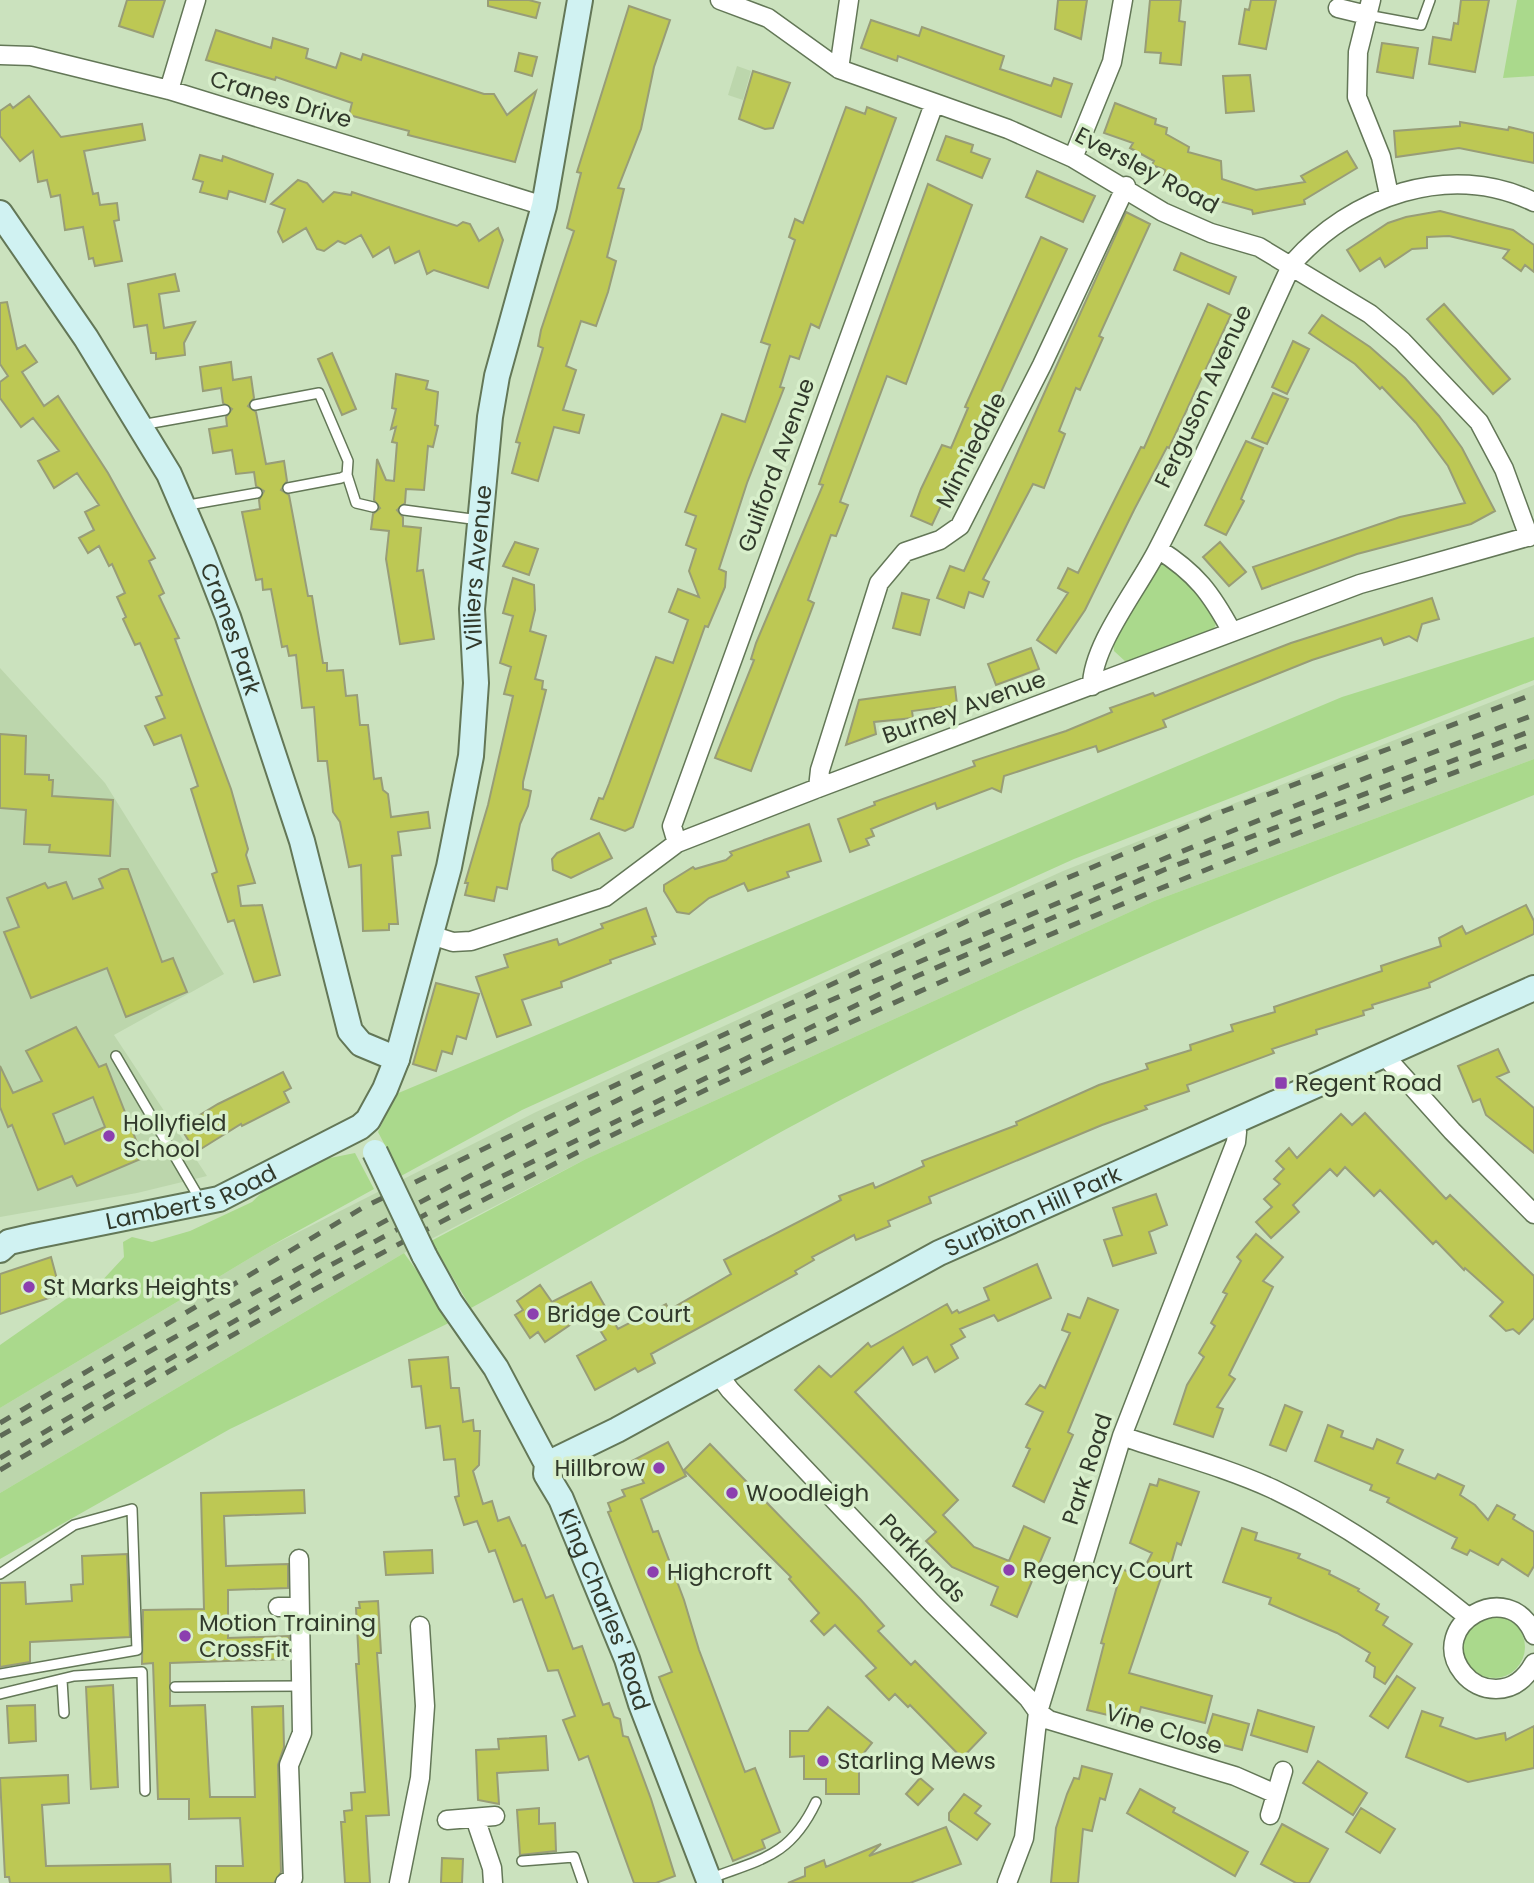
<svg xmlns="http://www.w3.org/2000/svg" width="1534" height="1883" viewBox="0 0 1534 1883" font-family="Poppins,sans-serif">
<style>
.built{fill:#bcd6ac}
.green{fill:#aad98c}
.building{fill:#bdc854;stroke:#989d77;stroke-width:2;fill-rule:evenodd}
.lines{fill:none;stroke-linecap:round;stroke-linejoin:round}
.lane-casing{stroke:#637757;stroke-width:12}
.street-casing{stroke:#637757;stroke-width:21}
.secondary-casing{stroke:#637757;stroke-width:28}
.lane{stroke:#fff;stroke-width:9}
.street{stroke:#fff;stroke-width:18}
.secondary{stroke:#d0f2f2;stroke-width:24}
.rail{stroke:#5e6a56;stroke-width:5;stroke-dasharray:12 12;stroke-linecap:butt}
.secondary-bridge-casing{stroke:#637757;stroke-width:28;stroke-linecap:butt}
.secondary-bridge{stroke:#d0f2f2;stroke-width:24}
.poi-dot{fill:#8c3faf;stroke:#d8efcb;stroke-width:2.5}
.labels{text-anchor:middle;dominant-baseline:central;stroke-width:7;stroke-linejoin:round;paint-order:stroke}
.street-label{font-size:23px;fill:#31392b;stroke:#d8efcb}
.poi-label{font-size:23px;fill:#31392b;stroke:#d8efcb;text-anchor:start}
</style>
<rect width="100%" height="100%" fill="#cbe2be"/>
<path class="built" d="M737 66 751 71 743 100 728 95Z
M0 668 105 783 224 974 114 1035 207 1176 137 1193 0 1217Z
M1534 685V759L1154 901 586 1159 404 1253 0 1493V1408L267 1248 536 1112 1063 871Z"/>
<path class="green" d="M1517 0H1534V76L1503 78Z
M1159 563C1179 564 1208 605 1217 622L1213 630 1126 662 1114 651 1113 640Z
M1534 637V680L1074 859 522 1110 401 1176 378 1132 396 1094 1342 697Z
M1534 759V795C1306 886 1078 977 860 1090 728 1158 601 1236 471 1308L431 1241 586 1159 1154 901Z
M355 1153 374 1189 267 1248 0 1408V1345L66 1299 99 1284 124 1257 123 1242 132 1237 152 1242 190 1231 252 1202 273 1182 320 1160Z
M404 1253 453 1321 230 1429 0 1559V1493Z
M1463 1647a31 31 0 1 1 62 0a31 31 0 1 1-62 0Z"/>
<path class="building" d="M127 0H165L153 37 119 26Z
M488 0H529L540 3 536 18 488 6Z
M1058 0H1087L1081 39 1055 29Z
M1150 0H1181L1179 21 1185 22 1181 65 1160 63 1161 53 1145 52Z
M1251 0H1276L1266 49 1239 44 1245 9 1249 10Z
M1461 0H1489L1475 72 1429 64 1433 37 1451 40 1454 23 1458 24Z
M629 6 670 20 654 67 641 129 618 188 624 189 607 257 616 261 608 292 596 326 581 321 566 366 576 370 563 410 584 415 579 433 554 427 538 481 512 473 520 443 516 442 543 348 538 346 541 330 574 231 567 228 581 173 577 172Z
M871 20 919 36 922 27 1004 56 1000 69 1051 86 1054 78 1072 84 1061 117 898 56 897 61 861 48Z
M216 30 271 48 273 38 308 49 306 58 336 68 341 53 361 60 363 54 484 94H494L507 115 536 91 515 162 408 135 409 131 349 115 352 103 276 77 275 80 206 60Z
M1382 43 1418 48 1413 78 1377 72Z
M519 53 537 57 532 76 515 71Z
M753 71 790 83 773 128 765 129 739 119Z
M1250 75 1254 111 1226 113 1223 76Z
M29 96 61 137 142 124 145 140 84 151 93 194 98 193 100 205 117 203 119 220 114 221 122 261 95 266 93 258 89 259 83 227 65 230 60 195 51 197 47 180 38 182 33 151 20 161 0 136V111L10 104 13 108Z
M1115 103 1156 119 1155 124 1167 128 1166 134 1189 147 1188 152 1221 161 1222 179 1256 190 1305 182 1301 176 1347 151 1357 168 1304 200 1305 204 1253 214 1252 210 1179 190 1182 181 1164 175 1165 170 1152 165 1154 161 1130 148 1133 143 1104 133Z
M846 107 865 114 867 107 896 118 819 328 811 324 799 359 790 356 780 387 784 388 747 483 719 569 726 572 725 587 708 627 705 626 633 827 625 831 591 819 599 798 603 799 609 784 656 657 673 663 688 620 669 612 678 589 699 597 689 571 696 549 686 545 696 516 685 512 722 414 745 422 770 345 761 342 795 240 789 237 795 219 803 223Z
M1460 122 1508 130 1509 127 1534 133V163L1459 148 1396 157 1394 131 1460 126Z
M946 136 973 145 971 152 990 159 982 178 937 160Z
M200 155 222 161 223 156 273 174 265 202 229 191 227 199 200 192 203 182 193 179Z
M1037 171 1095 196 1083 222 1026 197Z
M298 180 307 183 323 202 334 192 351 195 352 192 457 226 463 222 470 224 479 241 498 228 503 240 488 288 434 270 427 274 419 251 395 263 389 247 373 257 361 235 345 244 338 241 324 251 317 249 306 228 283 242 278 232 285 209 271 204Z
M928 184 972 205 906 384 887 376 840 502 848 505 836 536 831 535 808 600 814 603 751 771 715 758 754 660 751 659 756 643 823 485 819 484Z
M1440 211 1513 230 1534 245V272L1525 265 1521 271 1503 258 1509 250 1449 236 1427 237V248L1412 249 1385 267 1380 258 1360 271 1347 250 1388 223 1406 217Z
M1126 212 1150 224 1099 336 1103 338 1080 390 1076 388 1059 431 1065 434 1044 488 1033 484 983 579 989 582 983 597 969 592 964 608 937 598 950 566 964 571Z
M1041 237 1067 249 989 418 986 416 971 452 967 450 932 525 911 516 921 489 942 445 951 448 968 408 965 407Z
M1181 253 1236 277 1229 294 1174 270Z
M175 274 179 291 159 294 164 328 195 322 184 343 185 355 156 359V353H151L147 325 134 327 128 284Z
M7 302 17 349 25 345 37 362 22 372 44 406 58 396 108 473 155 558 149 561 164 593 159 596 179 638 175 639 231 789 248 849 246 855 255 883 238 886 241 906 262 905 280 975 254 982 234 920 228 922 212 874 217 872 191 789 198 786 181 735 154 745 145 726 165 718 156 697 162 695 140 643 135 645 123 619 126 617 117 597 125 593 112 564 109 566 99 546 88 553 79 538 94 530 85 512 99 505 77 473 54 488 38 461 59 451 33 418 21 427 0 398V382L8 376 0 364V303Z
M1208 304 1231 315 1169 448 1167 447 1134 510 1085 610 1056 653 1037 640 1068 593 1058 588 1068 568 1078 573 1141 447 1144 448Z
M1444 304 1510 379 1493 394 1427 319Z
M1322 315 1370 347 1405 378 1439 416 1462 448 1495 511 1471 524 1357 554 1262 589 1253 567 1400 517 1465 503 1448 466 1416 423 1382 387 1380 389 1355 364 1309 333Z
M1293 341 1309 349 1287 394 1272 387Z
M332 353 356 409 342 415 318 359Z
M231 362 233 380 251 377 254 398 248 406 256 412 266 464 284 461 287 481 281 490 289 495 308 596H312L323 663H327V671L343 670 346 696 357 695 360 725H368L374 779 381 778 383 790 388 794 391 817 428 812 430 828 398 832 401 855 392 856 398 924H389V930L363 931 361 865 349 867 340 822 333 812 327 761H318L314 707 302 708 296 655 289 656 287 646 282 647 271 589 263 590 262 579 256 580 242 512 260 509 259 500 264 491 256 486 254 472 236 474 232 450 213 453 209 429 227 426 226 417 232 409 223 403 221 388 203 391 200 367Z
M396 374 428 381 426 389 438 392 435 425 438 426 433 447 428 446 424 490 406 489 405 503 397 510 403 517V526L421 528 417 571 423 570 434 639 400 644 386 559 389 531 371 529 373 514 380 508 374 500 377 459 386 480 394 481 397 443 392 442 396 427 391 429 396 409 392 408Z
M1273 393 1288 399 1267 444 1252 438Z
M1246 441 1263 448 1241 499 1244 501 1226 535 1205 525Z
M515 542 538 549 529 575 503 566Z
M1220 542 1246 572 1229 586 1203 557Z
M513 578 534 585 535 610 530 631 546 636 535 679 543 681 542 689 546 690 523 782V789L531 791 528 806 520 824 507 889 497 887 494 901 465 895 468 883H465L488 805 513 696 504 694 511 667 500 663 513 616 503 613Z
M902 593 929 600 920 635 893 628Z
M1432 598 1439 619 1422 624 1417 641 1409 636 1384 645 1381 638 1312 660 1163 720 1166 727 1098 752 1096 746 1004 776 1001 792 992 788 937 809 935 803 871 829 874 836 866 839 869 845 850 852 838 819 875 805 874 802 975 766 973 761 1066 731 1112 712 1110 708 1153 693 1155 696 1291 643Z
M1031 648 1039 669 996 685 988 664Z
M955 687 957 705 912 711 913 718 874 722 876 734 846 745 859 700Z
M0 734 26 736 25 774 49 775V780H53L52 796 113 800 110 856 49 852 50 845 24 844 26 810 0 808Z
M809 824 821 861 787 872 789 877 748 891 744 883 709 898 689 914 677 912 664 891V885L693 867 695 869 726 860 732 855 730 852Z
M599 833 612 858 571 878 553 870 552 859 557 853Z
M121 869H128L162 962 173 958 187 992 126 1017 107 968 31 998 4 932 19 927 7 898 45 883 48 888 66 882 73 899 103 888 99 879Z
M1526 905 1534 921V934L1429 983 1430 987 1372 1005 1373 1008 1363 1011 1364 1015 1316 1030 1317 1034 1272 1049 1274 1053 1187 1085 1189 1091 1145 1106 1147 1109 1102 1125 929 1197 931 1203 888 1221 890 1226 856 1240 854 1235 812 1257 814 1260 795 1271 797 1274 651 1354 655 1363 638 1372 635 1368 595 1390 577 1356 606 1340 589 1312 545 1342 538 1332 530 1338 515 1315 523 1310 517 1301 540 1285 552 1302 591 1282 618 1329 666 1304 669 1310 731 1274 724 1260 841 1200 839 1196 873 1183 875 1188 924 1166 922 1161 1017 1125 1016 1122 1099 1085 1148 1069 1146 1064 1191 1050 1190 1045 1233 1031 1231 1025 1275 1012 1274 1007 1382 971 1381 966 1441 946 1439 938 1462 926 1466 934Z
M646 908 656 936 652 937 655 944 610 960 611 963 561 982 562 987 522 1000 531 1025 497 1037 476 977 508 967 504 955 557 939 559 945 603 928 601 924Z
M436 983 479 994 466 1039 457 1036 452 1054 442 1051 436 1071 413 1064Z
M76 1027 99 1067 106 1064 143 1158 77 1186 72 1176 38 1190 12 1125 8 1127 0 1107V1066L13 1093 42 1081 26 1051ZM93 1097 105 1127 65 1144 53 1114Z
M1498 1049 1509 1072 1497 1077 1534 1108V1153L1486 1115 1480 1099 1473 1102 1458 1066Z
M283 1072 291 1088 284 1092 289 1102 242 1126 241 1124 196 1152 180 1127 218 1104Z
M1365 1113 1446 1199 1450 1195 1534 1276V1318L1519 1334 1513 1329 1506 1331 1490 1316 1503 1302 1465 1268 1464 1270 1436 1241 1433 1244 1380 1190 1374 1196 1345 1167 1337 1176 1330 1169 1293 1205 1299 1212 1271 1238 1256 1222 1272 1207 1264 1199 1280 1184 1274 1179 1284 1169 1276 1161 1289 1148 1297 1158 1341 1114 1352 1125Z
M1156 1194 1167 1225 1149 1232 1156 1253 1113 1266 1104 1240 1122 1235 1113 1208Z
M1256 1234 1283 1257 1263 1281 1273 1287 1229 1375 1235 1379 1217 1407 1223 1409 1213 1437 1174 1424 1187 1385 1204 1357 1199 1353 1215 1326 1211 1323 1227 1294 1223 1292 1241 1261 1237 1257Z
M51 1257 61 1294 0 1314V1274Z
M1037 1264 1051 1298 998 1321 994 1315 960 1329 965 1337 951 1345 958 1358 935 1372 927 1357 913 1365 903 1347 855 1392 958 1500 943 1515 974 1547 1009 1561 1024 1526 1050 1538 1017 1617 991 1605 998 1587 952 1567 926 1541 936 1532 795 1390 819 1366 831 1377 868 1343 871 1347 947 1304 952 1313 957 1310 959 1313 989 1300 984 1288Z
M1088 1298 1118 1310 1068 1432 1073 1435 1044 1502 1013 1486 1030 1449 1026 1447 1043 1412 1026 1404 1040 1385 1045 1388 1070 1333 1062 1330 1068 1314 1080 1318Z
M448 1357 451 1388H459L463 1422 473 1420 474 1431H480L479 1465 473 1471 483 1504 492 1501 498 1521 509 1517 522 1546 525 1545 546 1598 553 1595 573 1649 582 1646 603 1705 609 1703 614 1717 620 1719 623 1736 628 1737 651 1799 675 1876 656 1883H634L588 1756 579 1760 563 1720 575 1716 558 1670 548 1671 522 1599 514 1602 495 1550 489 1552 477 1521 464 1525 455 1497 459 1496 455 1459 444 1460 440 1426 426 1428 421 1386 412 1387 409 1360Z
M1285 1405 1302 1412 1286 1451 1270 1445Z
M1328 1425 1343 1431 1341 1437 1373 1449 1377 1439 1403 1450 1397 1463 1435 1479 1438 1474 1464 1486 1460 1495 1475 1505 1488 1520 1497 1505 1515 1515 1513 1519 1534 1532V1566L1528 1576 1502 1559 1498 1565 1470 1550 1467 1555 1452 1548 1457 1538 1387 1502 1389 1498 1370 1490 1372 1485 1315 1461Z
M668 1442 686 1476 641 1499 653 1532 658 1531 684 1600 699 1650 745 1772 755 1768 780 1832 762 1840 765 1848 733 1861 659 1677 672 1672 608 1512 611 1511 608 1503 625 1496 622 1490 644 1483 632 1461Z
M710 1444 861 1600 884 1626 878 1631 911 1665 915 1661 986 1733 962 1758 910 1705 908 1707 895 1694 889 1700 866 1676 876 1668 835 1625 824 1635 811 1621 819 1613 789 1579 791 1577 684 1470Z
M1159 1479 1199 1492 1181 1545 1177 1543 1171 1564 1166 1563 1129 1673 1212 1696 1205 1723 1141 1707 1137 1722 1087 1710 1104 1644 1101 1643 1122 1569 1140 1577 1152 1553 1130 1543 1150 1484 1157 1486Z
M304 1490 305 1513 224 1516 226 1566 288 1564V1588L228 1590V1638L289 1636V1659L170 1663V1706L205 1705 210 1797H255L252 1707 283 1706 284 1747 278 1765 281 1872 274 1883H216V1866H243L240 1818 189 1819V1799H158L153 1663 142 1664 143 1610 204 1609 201 1493Z
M1242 1528 1257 1533 1255 1540 1300 1554 1298 1558 1330 1571 1329 1574 1359 1589 1358 1591 1379 1604 1376 1610 1388 1617 1383 1625 1412 1644 1385 1684 1374 1677 1375 1667 1366 1661 1370 1653 1337 1633 1269 1604 1271 1598 1223 1582Z
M432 1550 433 1573 386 1575 384 1552Z
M127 1554 130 1637 30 1642V1662L0 1667V1583L25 1582 26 1604 72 1601 71 1585 83 1584 82 1556Z
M378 1601 381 1653H377L389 1815 366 1816 370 1883H345L341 1822H345L344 1811 352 1810 351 1793 365 1792 356 1664H359L356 1608H360L359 1602Z
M1397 1676 1415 1688 1388 1728 1370 1716Z
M113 1685 118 1787 91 1789 86 1687Z
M35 1705 36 1741 9 1743 7 1706Z
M828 1707 872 1743 859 1759V1794H826V1779H804V1756L790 1757V1731H808Z
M1258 1710 1314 1727 1307 1752 1251 1735Z
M1422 1711 1443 1718 1440 1726 1476 1739 1505 1733 1506 1740 1534 1726V1768L1468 1782 1406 1757Z
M1213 1714 1249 1724 1242 1750 1205 1740Z
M546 1736 548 1770 497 1773 499 1804 478 1800 476 1750 499 1749 498 1739Z
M1318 1761 1367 1793 1353 1815 1303 1783Z
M1082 1766 1112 1774 1105 1800 1100 1798 1092 1831 1083 1829 1078 1883H1051L1056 1828 1067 1794 1074 1778 1079 1779Z
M68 1775 69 1803 42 1805 46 1866 170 1864 171 1883H10L9 1877H5L0 1778Z
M920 1778 933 1789 918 1805 906 1794Z
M1140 1789 1175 1808 1173 1812 1248 1852 1235 1876 1127 1813Z
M964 1794 981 1806 975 1813 990 1824 977 1840 949 1820V1813Z
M539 1808V1824L555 1823 556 1851 520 1855 517 1810Z
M1361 1808 1395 1829 1380 1853 1346 1832Z
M1282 1824 1328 1849 1309 1883H1296L1261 1864Z
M946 1827 961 1864 910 1883H788L805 1876V1868L824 1860 826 1867 881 1844 869 1856Z
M442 1858 463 1859 462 1883H441Z"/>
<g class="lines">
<defs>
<path id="lane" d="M1367 15 1421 25 1430 0
M255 405 319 393 348 461 347 475 341 478 288 488
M141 425 225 410
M347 475 356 503 373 507
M183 506 257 493
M404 510 479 520
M116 1056 201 1201
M0 1574 74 1525 132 1509 137 1650 0 1674
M62 1680 64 1713
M175 1687 301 1686
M0 1694 74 1676 142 1672 145 1791
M522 1861 574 1857 583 1883
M709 1879C761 1859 790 1857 816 1802"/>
<path id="street" d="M720 0 768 18 839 69 1008 129 1073 158 1163 212 1211 233 1259 247 1370 314 1402 341 1479 422 1504 469 1529 537
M1371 0 1358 52 1357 97 1381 157 1389 195
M1338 8 1367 15
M0 55 31 56 169 90 544 206
M839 69 849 0
M169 90 196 0
M1073 158 1112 62 1123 0
M1158 549C1196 573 1211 593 1232 632
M1092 686C1092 645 1139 587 1158 549 1206 456 1248 359 1292 264 1351 196 1449 161 1534 202
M818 788 820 770 879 583 905 552 940 540 960 526 1042 365 1126 186
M677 843 672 826 934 104
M431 935 453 942 471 941 605 897 677 843 818 788 1360 584 1534 535
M1383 1054 1452 1131 1534 1214
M718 1374 730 1390 932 1603 1028 1698 1038 1712 1049 1720 1235 1776 1276 1794
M1122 1436C1171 1453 1225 1467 1273 1489 1345 1523 1406 1567 1468 1617
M278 1607H299
M1534 1635C1510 1575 1425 1625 1463 1673 1471 1683 1483 1689 1496 1689 1514 1689 1526 1678 1534 1663
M1270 1815 1283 1771
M475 1818 492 1868 493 1883
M447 1820 495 1816
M285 1883 293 1878 289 1765 302 1733 299 1559
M399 1883 420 1778 425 1706 420 1626
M1007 1883 1024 1838 1038 1712 1122 1436 1236 1142 1237 1132 1232 1121"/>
<g id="secondary">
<path id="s1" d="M0 213 86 338 169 474 203 553 228 617 302 841 350 1031 361 1044 397 1059"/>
<path id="s2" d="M0 1250 9 1242 35 1236 219 1199 360 1127 368 1120 385 1089 397 1059 449 867 471 756 476 683 472 609 490 417 497 376 544 206 580 0"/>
<path id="s3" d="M424 1255 450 1302 496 1368 547 1464 546 1474 561 1499 627 1659 641 1704 710 1883"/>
<path id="s4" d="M547 1464 617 1430 939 1253 1534 988"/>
</g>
</defs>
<use href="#lane" class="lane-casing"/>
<use href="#street" class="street-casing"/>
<use href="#secondary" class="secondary-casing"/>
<use href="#lane" class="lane"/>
<use href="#street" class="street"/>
<use href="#secondary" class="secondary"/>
<path class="rail" d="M0 1423 364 1207 605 1090 976 917 1224 811 1534 694
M0 1436C203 1321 405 1206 614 1102 744 1037 877 979 1011 923 1184 849 1358 779 1534 715
M0 1458 327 1267 449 1202 917 976 1166 869 1534 730
M0 1470C106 1408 211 1346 319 1287 708 1075 1118 896 1534 743"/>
<defs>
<path id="secondary-bridge" d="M375 1152 424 1255"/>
</defs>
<use href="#secondary-bridge" class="secondary-bridge-casing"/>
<use href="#secondary-bridge" class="secondary-bridge"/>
</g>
<g class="poi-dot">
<rect x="1274" y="1076" width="14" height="14" rx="3.5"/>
<circle cx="109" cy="1136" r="7"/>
<circle cx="29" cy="1287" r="7"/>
<circle cx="533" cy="1314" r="7"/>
<circle cx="659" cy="1468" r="7"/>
<circle cx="732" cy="1493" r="7"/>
<circle cx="1009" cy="1570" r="7"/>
<circle cx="653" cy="1572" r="7"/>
<circle cx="185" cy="1636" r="7"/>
<circle cx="823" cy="1761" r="7"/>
</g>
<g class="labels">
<g class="street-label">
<text transform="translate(281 99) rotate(17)">Cranes Drive</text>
<text transform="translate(1147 170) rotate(28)">Eversley Road</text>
<text transform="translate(1203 396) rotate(-65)">Ferguson Avenue</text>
<text transform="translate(971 450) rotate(-63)">Minniedale</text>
<text transform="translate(776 465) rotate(-70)">Guilford Avenue</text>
<text stroke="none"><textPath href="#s2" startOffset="964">Villiers Avenue</textPath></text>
<text stroke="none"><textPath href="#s1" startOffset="478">Cranes Park</textPath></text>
<text transform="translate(964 707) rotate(-20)">Burney Avenue</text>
<text stroke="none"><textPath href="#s2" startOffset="200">Lambert's Road</textPath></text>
<text stroke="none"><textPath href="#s4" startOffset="548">Surbiton Hill Park</textPath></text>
<text transform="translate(1087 1469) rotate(-72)">Park Road</text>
<text transform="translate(923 1558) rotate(46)">Parklands</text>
<text stroke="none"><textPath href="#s3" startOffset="401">King Charles' Road</textPath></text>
<text transform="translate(1164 1729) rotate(17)">Vine Close</text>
</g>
<g class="poi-label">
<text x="1295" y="1083">Regent Road</text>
<text x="123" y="1123">Hollyfield<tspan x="123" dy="26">School</tspan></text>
<text x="43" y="1287">St Marks Heights</text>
<text x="547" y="1314">Bridge Court</text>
<text x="645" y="1468" text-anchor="end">Hillbrow</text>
<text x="746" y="1493">Woodleigh</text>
<text x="1023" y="1570">Regency Court</text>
<text x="667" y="1572">Highcroft</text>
<text x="199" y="1623">Motion Training<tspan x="199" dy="26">CrossFit</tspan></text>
<text x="837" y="1761">Starling Mews</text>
</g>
</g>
</svg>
